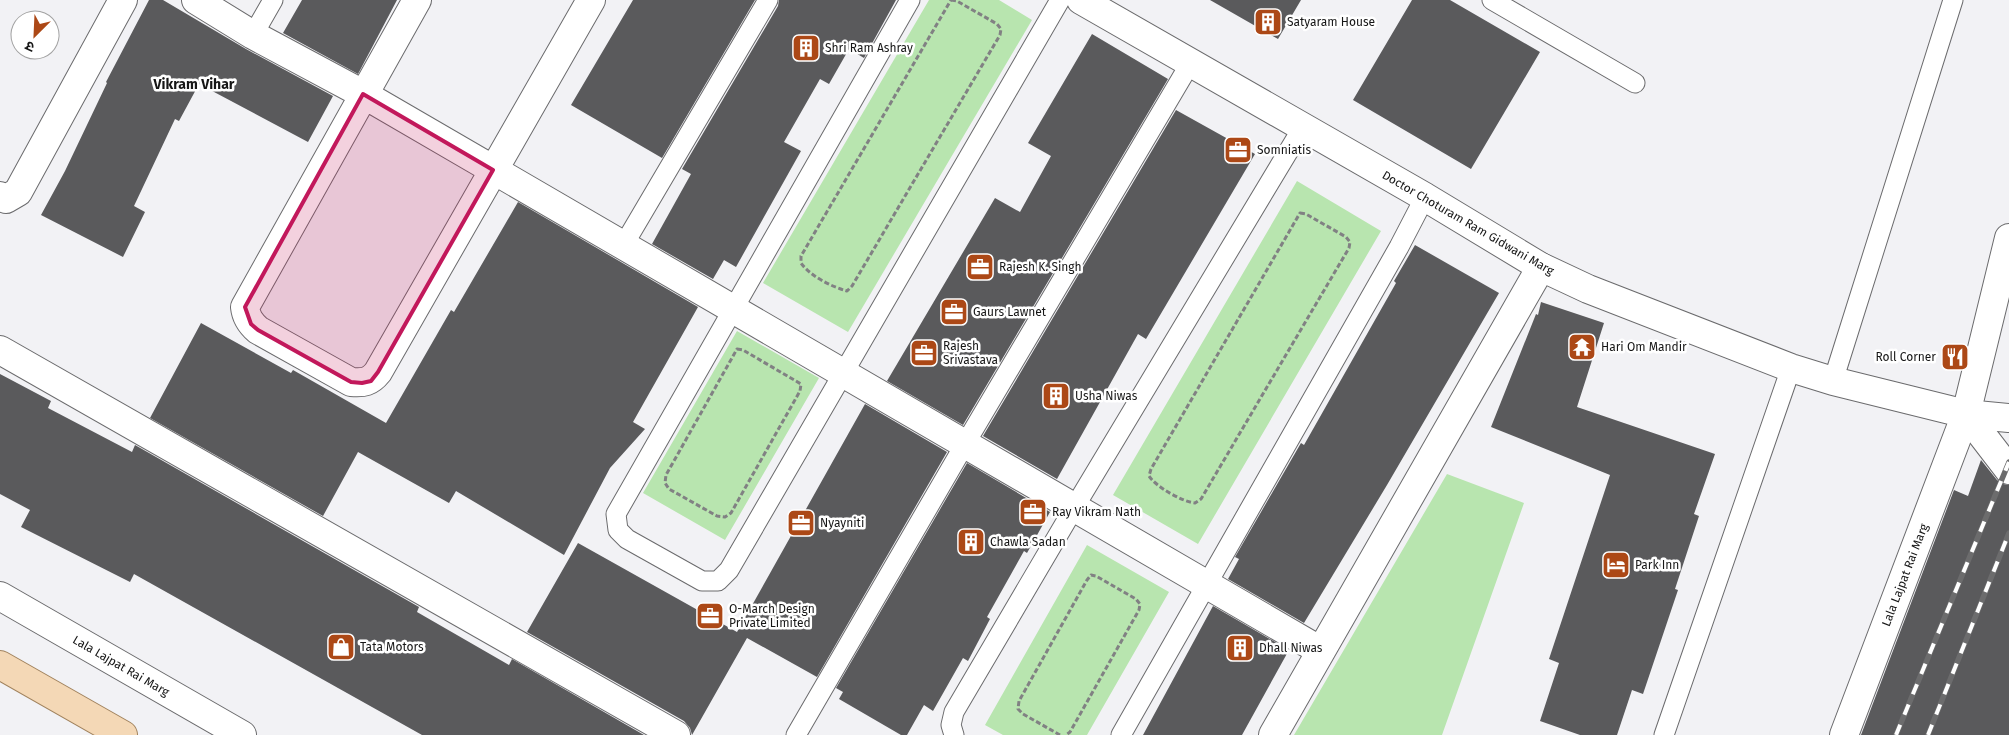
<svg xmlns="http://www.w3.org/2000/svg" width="2009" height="735" viewBox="0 0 2009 735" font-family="'Fira Sans','Noto Sans Devanagari',sans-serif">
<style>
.green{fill:#b8e5af}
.building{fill:#5a5a5c}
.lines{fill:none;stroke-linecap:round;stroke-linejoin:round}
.service-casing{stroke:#6b6b6d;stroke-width:21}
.minor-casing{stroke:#6b6b6d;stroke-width:30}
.tertiary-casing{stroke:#6b6b6d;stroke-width:30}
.primary-casing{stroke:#a1835e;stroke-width:30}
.path{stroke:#818183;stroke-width:3;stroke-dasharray:5 2.5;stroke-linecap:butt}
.service{stroke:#fff;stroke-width:19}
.minor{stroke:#fff;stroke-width:28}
.tertiary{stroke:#fff;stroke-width:28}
.primary{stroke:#f4d8b6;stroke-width:28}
.rail-casing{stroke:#6c6c6d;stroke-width:5.5}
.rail{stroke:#fff;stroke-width:4;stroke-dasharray:11;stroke-linecap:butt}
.marked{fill:#c2185b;fill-opacity:0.2;stroke:#c2185b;stroke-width:4;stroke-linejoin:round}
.labels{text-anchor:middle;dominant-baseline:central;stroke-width:5;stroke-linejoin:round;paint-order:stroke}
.poi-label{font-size:12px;fill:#161616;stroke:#fff;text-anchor:start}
.street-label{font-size:12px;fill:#161616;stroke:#fff}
.neighbourhood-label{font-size:14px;font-weight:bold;fill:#161616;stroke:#fff}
</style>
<rect width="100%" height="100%" fill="#f2f2f5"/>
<path class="green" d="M929 0H999L1032 20 848 332 763 283Z
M1297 181 1381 231 1198 544 1113 495Z
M737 331 819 378 725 540 643 493Z
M1447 474 1524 503 1442 735H1294Z
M1087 545 1169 592 1087 735H1003L985 725Z"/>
<path class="building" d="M149 0H163L246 49 333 96 308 142 199 84 179 121 175 119 134 206 145 212 123 257 41 215 65 171 107 83 106 82Z
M302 0H397L358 74 283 33Z
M633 0H755L662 158 571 105Z
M779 0H896L864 58 849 49 829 84 820 79 784 142 801 151 736 267 724 260 713 279 652 244 691 174 682 169 778 6Z
M1210 0H1301L1278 39Z
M1412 0H1450L1540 52 1471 169 1353 100Z
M1092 34 1168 79 963 425 887 381 995 198 1020 212 1051 156 1028 143Z
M1176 110 1255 154 1146 339 1138 334 1057 479 983 436Z
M518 202 698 307 633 422 645 429 610 468 564 555 456 491 449 503 358 452 323 516 150 418 201 323 291 373 293 370 386 423 451 310 454 312Z
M1415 245 1499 293 1387 485 1304 623 1228 579 1239 559 1235 557 1301 443 1304 445 1396 283 1394 281Z
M1541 302 1604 323 1577 407 1715 454 1694 514 1699 516 1675 589 1678 590 1643 694 1632 690 1617 735H1580L1540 721 1559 663 1549 659 1610 475 1491 427 1536 314 1538 315Z
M0 374 51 401 48 408 132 452 135 445 419 607 417 612 509 665 512 659 644 735H422L134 574 130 582 21 527 30 510 0 494Z
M865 404 947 452 817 677 747 638 692 735 690 728 684 721 527 632 578 543 737 632Z
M1981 460 1997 480 2003 484 2009 485V735H1861L1954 490 1968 496Z
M967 463 1050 512 1027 553 1024 551 987 617 990 619 968 661 963 658 933 711 924 705 907 735H901L839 699 843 692 836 688Z
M1213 606 1289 650 1242 735H1143Z"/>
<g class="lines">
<defs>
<path id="service" d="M910 0 616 514 618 530 627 539 702 581H718L729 570 1060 0
M1492 0 1635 83
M253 35 273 0
M623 246 768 0
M1833 381 1953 0
M796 735 965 444 1191 62
M954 735 951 725 954 712 1074 508 1303 127
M1121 735 1399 247 1425 197
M1664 735 1791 368"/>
<path id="minor" d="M196 0 253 35 363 94 1321 651
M417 0 245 307C246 317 250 323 258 330L351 382C364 383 370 382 378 372L591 0
M0 196 6 199 18 192 123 0
M0 350 676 735
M0 596 242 735
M1273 735 1541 267
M1844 735 1966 414 2009 238"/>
<path id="tertiary" d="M1081 0 1425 197 1541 267 1588 289 1791 368 1833 381 1966 414 2009 418
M1966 414 2009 470"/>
<path id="primary" d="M0 665 123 735"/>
</defs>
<use href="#service" class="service-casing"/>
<use href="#minor" class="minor-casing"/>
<use href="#tertiary" class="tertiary-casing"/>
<use href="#primary" class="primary-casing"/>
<path class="path" d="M951 0 957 1 997 24 1001 29 1000 35 852 286 847 291C832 287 810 276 801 263V256Z
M1300 213 1306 214 1346 237 1350 242 1349 248 1201 499 1195 503C1183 502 1156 487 1149 476L1151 469Z
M737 349 743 350 801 384 800 391 731 513 725 517 717 516 669 489 665 483 666 475Z
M1060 735 1023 714 1018 709 1019 701 1087 580 1091 575 1096 576 1136 599 1140 604 1139 610 1070 732 1066 735"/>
<use href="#service" class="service"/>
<use href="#minor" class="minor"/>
<use href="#tertiary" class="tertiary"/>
<use href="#primary" class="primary"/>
<defs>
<path id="rail" d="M1896 735 2009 462
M1928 735 2009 533"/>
</defs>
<use href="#rail" class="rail-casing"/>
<use href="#rail" class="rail"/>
</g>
<path class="marked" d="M363 94 493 170 378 372 371 381 362 383 351 382 258 330 251 324 245 307Z"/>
<defs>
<symbol id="building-square" viewBox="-11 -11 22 22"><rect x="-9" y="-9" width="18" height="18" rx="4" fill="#ac4816" stroke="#fff"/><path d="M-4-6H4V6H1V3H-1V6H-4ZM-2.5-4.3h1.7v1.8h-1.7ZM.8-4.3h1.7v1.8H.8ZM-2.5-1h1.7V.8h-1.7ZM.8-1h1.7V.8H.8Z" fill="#fff"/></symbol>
<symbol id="office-square" viewBox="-11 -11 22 22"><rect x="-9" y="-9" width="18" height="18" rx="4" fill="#ac4816" stroke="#fff"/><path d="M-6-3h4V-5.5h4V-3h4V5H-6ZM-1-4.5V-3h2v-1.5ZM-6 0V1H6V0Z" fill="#fff"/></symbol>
<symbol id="temple-square" viewBox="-11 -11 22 22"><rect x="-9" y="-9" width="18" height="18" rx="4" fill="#ac4816" stroke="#fff"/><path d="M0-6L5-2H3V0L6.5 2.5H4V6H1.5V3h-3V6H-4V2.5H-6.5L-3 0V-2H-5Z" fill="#fff"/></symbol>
<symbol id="restaurant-square" viewBox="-11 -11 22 22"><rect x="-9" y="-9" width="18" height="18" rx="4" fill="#ac4816" stroke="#fff"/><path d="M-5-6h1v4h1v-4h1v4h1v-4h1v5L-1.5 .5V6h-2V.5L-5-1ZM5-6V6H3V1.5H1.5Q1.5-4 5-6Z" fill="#fff"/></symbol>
<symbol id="hotel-square" viewBox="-11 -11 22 22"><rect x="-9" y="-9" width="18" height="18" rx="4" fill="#ac4816" stroke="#fff"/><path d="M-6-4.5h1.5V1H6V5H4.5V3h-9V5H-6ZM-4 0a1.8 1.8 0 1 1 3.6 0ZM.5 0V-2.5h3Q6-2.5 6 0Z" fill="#fff"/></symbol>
<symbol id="shop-square" viewBox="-11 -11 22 22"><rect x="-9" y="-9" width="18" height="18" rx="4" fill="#ac4816" stroke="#fff"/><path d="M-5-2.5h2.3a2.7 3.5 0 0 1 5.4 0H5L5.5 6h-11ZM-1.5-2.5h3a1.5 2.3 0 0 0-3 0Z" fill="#fff"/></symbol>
</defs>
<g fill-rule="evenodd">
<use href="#building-square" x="1252" y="6" width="32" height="32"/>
<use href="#building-square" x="790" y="32" width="32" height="32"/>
<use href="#office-square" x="1222" y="134" width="32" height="32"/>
<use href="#office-square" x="964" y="251" width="32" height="32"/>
<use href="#office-square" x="938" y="296" width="32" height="32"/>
<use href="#temple-square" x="1566" y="331" width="32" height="32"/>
<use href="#office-square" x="908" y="337" width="32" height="32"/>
<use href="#restaurant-square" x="1939" y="341" width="32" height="32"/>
<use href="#building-square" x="1040" y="380" width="32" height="32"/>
<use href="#office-square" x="1017" y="496" width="32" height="32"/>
<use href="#office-square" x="785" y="507" width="32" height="32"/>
<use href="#building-square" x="955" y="526" width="32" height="32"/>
<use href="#hotel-square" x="1600" y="549" width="32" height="32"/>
<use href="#office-square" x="694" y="600" width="32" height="32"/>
<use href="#shop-square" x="325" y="631" width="32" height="32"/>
<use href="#building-square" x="1224" y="632" width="32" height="32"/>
</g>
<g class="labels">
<g class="poi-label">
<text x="1287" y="22">Satyaram House</text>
<text x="825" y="48">Shri Ram Ashray</text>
<text x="1257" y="150">Somniatis</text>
<text x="999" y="267">Rajesh K. Singh</text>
<text x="973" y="312">Gaurs Lawnet</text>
<text x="943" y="346">Rajesh<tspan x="943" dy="14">Srivastava</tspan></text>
<text x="1601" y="347">Hari Om Mandir</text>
<text x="1936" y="357" text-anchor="end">Roll Corner</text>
<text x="1075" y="396">Usha Niwas</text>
<text x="1052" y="512">Ray Vikram Nath</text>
<text x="820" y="523">Nyayniti</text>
<text x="990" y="542">Chawla Sadan</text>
<text x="1635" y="565">Park Inn</text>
<text x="729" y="609">O-March Design<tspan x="729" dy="14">Private Limited</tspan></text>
<text x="360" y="647">Tata Motors</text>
<text x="1259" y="648">Dhall Niwas</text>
</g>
<g class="street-label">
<text transform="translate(1468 223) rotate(30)">Doctor Choturam Ram Gidwani Marg</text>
<text transform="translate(1905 575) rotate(-69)">Lala Lajpat Rai Marg</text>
<text transform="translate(121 666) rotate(30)">Lala Lajpat Rai Marg</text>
</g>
<g class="neighbourhood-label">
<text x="194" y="84">Vikram Vihar</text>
</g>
</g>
<g transform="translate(35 35) rotate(204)"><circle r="24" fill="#ffffff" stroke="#a2a2a2"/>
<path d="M0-4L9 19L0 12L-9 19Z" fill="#ac4816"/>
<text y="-8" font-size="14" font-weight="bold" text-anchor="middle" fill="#161616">उ</text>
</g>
</svg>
